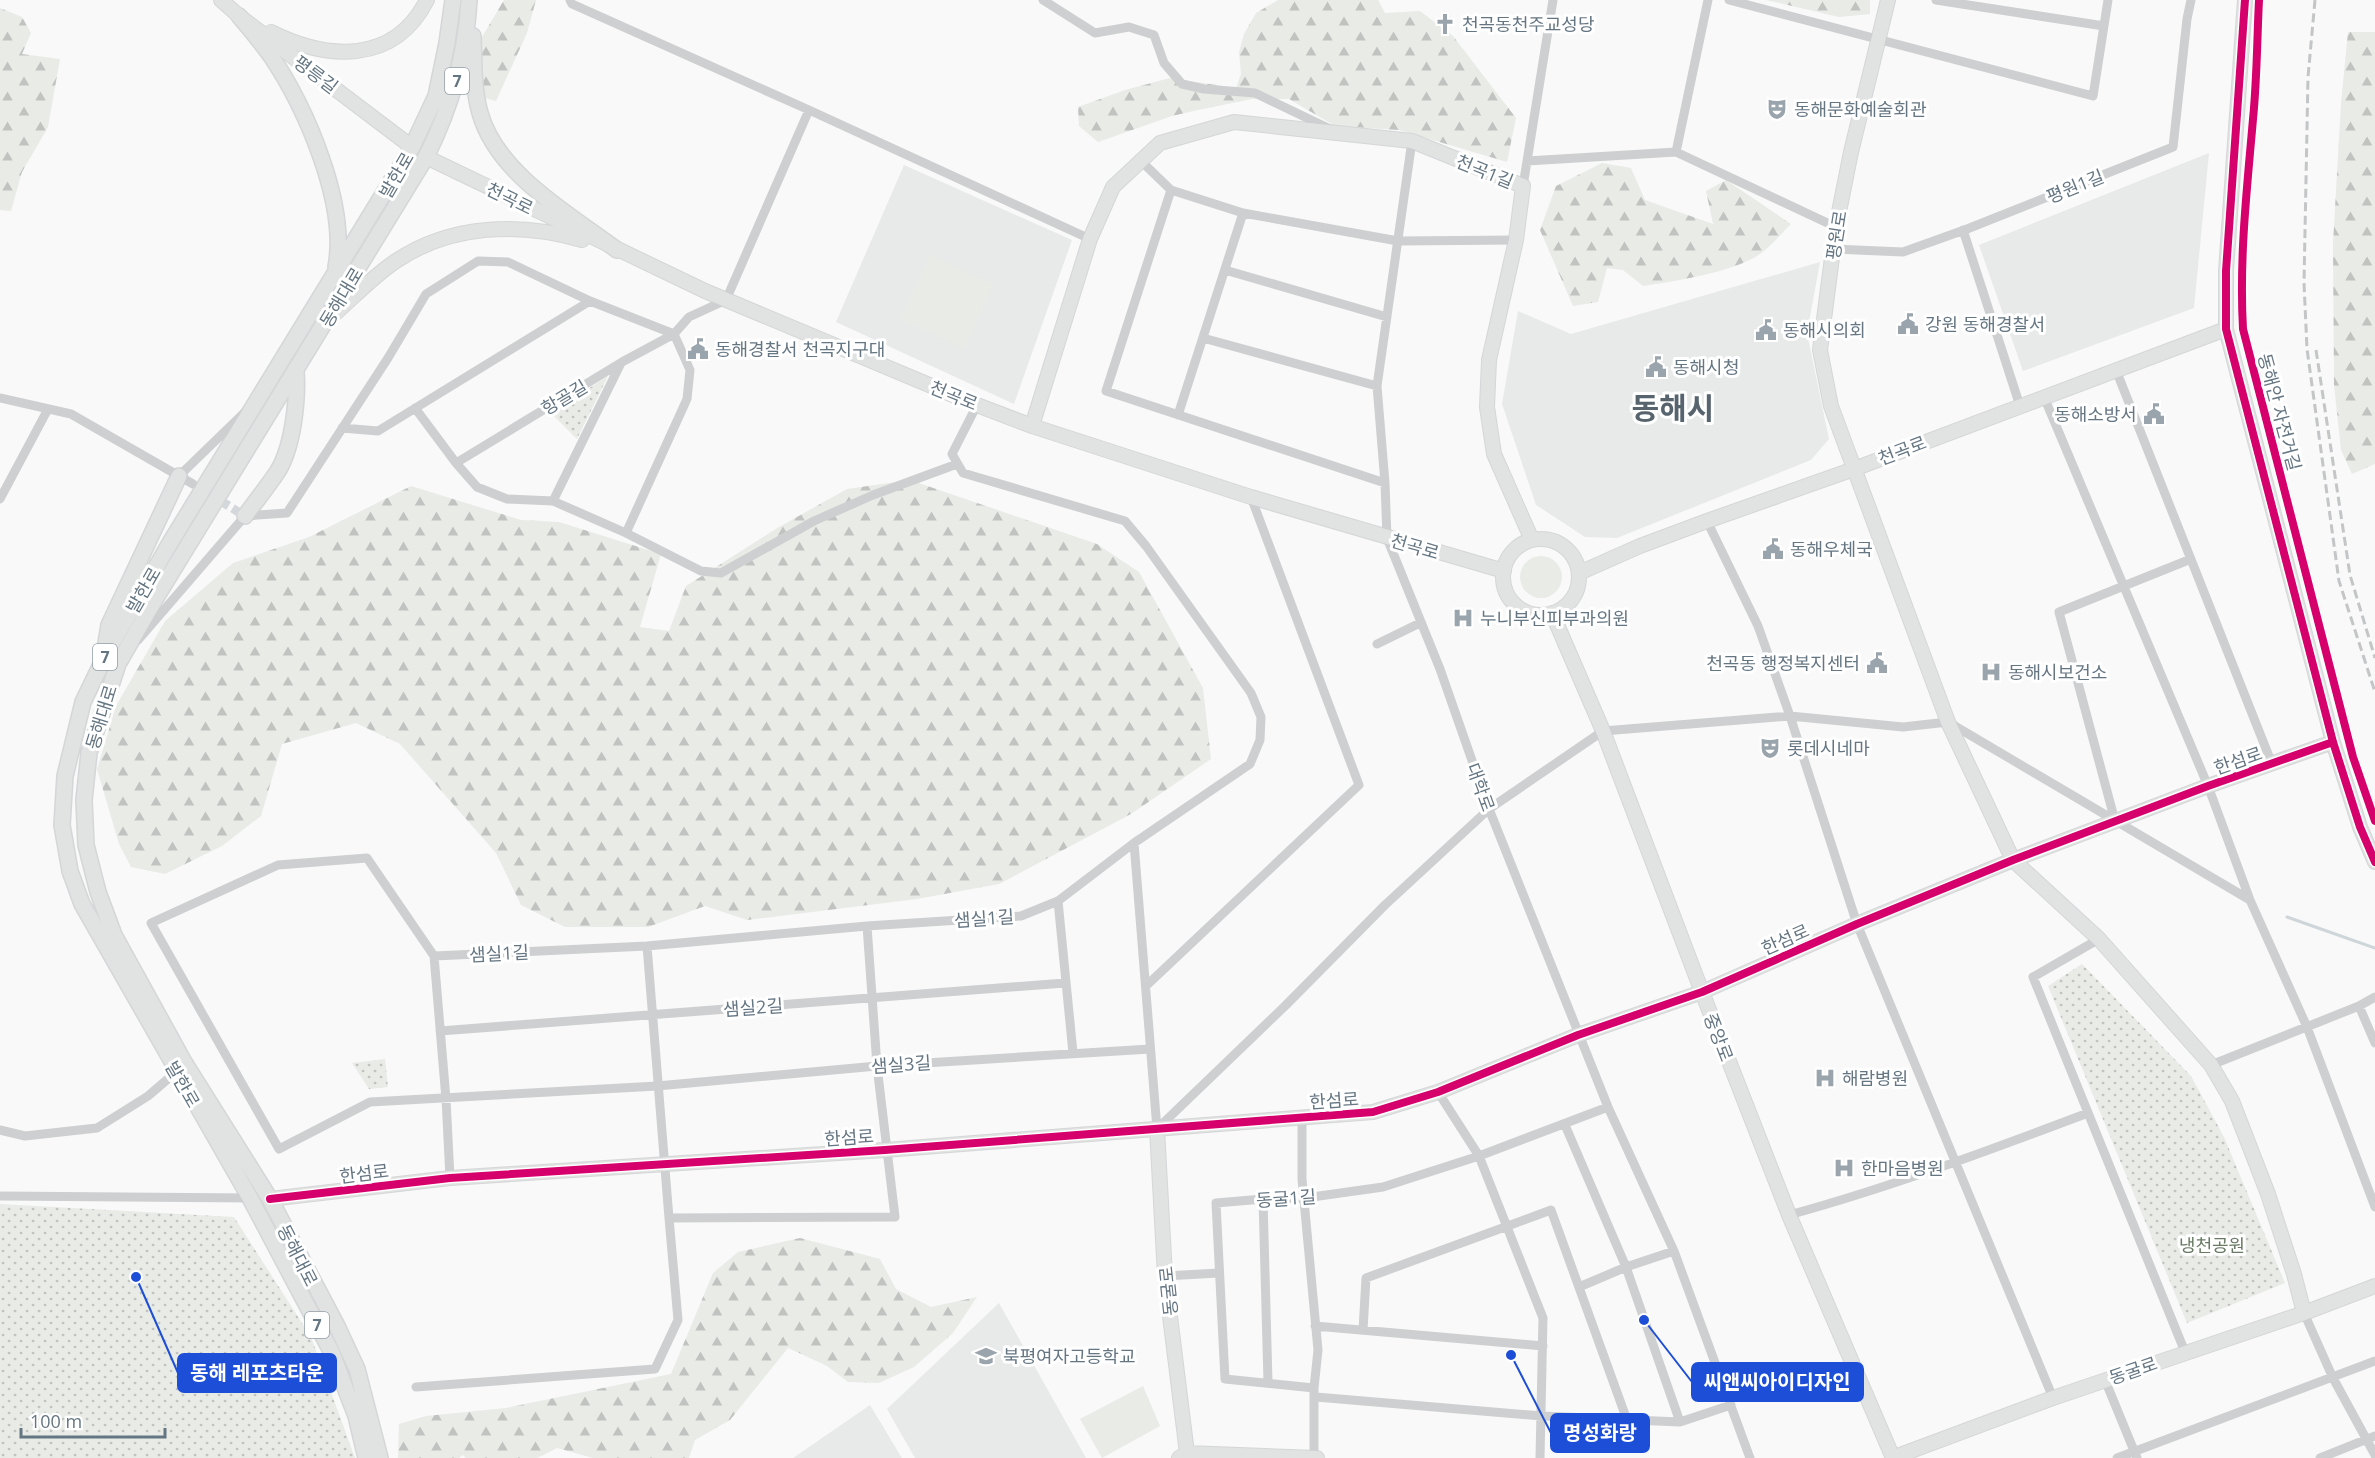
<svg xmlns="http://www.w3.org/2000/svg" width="2375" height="1458" viewBox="0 0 2375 1458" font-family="'Open Sans','Noto Sans KR',sans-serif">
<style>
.built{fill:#e8e9e9}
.grass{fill:#e8ebe6}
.forest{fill:url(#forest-firs)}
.park{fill:url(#park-dots)}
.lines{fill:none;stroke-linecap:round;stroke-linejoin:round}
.stream{stroke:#ced6d9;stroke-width:3}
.street-tunnel{stroke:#d4d8dc;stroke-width:9;stroke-dasharray:9 4.5;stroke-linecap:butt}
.secondary-casing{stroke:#d5d6d7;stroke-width:16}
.primary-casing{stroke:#d5d6d7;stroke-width:18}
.street{stroke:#cecfd0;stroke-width:9}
.secondary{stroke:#e1e2e2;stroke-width:14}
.primary{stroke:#e1e2e2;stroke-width:15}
.rail{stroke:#c3c5c6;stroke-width:3;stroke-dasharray:9 4.5;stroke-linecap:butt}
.cycleway-casing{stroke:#fff;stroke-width:11}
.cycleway{stroke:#d6006c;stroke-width:8}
.labels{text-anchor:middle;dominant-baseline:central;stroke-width:6;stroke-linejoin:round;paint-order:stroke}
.shield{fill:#fff;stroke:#939fa8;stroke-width:1.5}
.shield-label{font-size:16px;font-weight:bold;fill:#657683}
.poi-label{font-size:18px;fill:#657683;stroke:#fff;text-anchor:start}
.street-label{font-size:18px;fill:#657683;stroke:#fff}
.park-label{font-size:18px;fill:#687a64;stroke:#fff}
.town-label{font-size:30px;font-weight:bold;fill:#57646e;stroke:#fff}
.leader{fill:none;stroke:#1d4ed8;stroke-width:2}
.callout-dot{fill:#1d4ed8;stroke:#fff;stroke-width:2}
.callout{fill:#1d4ed8;stroke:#1d4ed8;stroke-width:2}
.callout-label{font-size:20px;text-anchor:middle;font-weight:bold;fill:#fff}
</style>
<defs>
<pattern id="forest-firs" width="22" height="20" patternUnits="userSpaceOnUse" patternTransform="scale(1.5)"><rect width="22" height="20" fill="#e8ebe6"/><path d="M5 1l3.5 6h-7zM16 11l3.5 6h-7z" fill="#c0c3c0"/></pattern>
<pattern id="park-dots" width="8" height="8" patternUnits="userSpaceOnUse" patternTransform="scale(1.5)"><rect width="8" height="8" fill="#e8ebe6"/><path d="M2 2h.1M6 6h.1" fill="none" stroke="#c0c3c0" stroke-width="1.8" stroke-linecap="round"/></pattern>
</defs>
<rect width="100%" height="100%" fill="#f9f9f9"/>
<path class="built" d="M2209 153 2194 308 2023 371 1979 245Z
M904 165 1072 240 1014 404 836 322Z
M1820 262 1807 333 1829 439 1811 460 1617 538 1585 537 1536 505 1502 404 1518 311 1571 334Z
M999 1303 1086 1458H915L887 1409Z
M870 1405 902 1458H793Z"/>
<path class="grass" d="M930 255 994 284 964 349 900 319Z
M1520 577a21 21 0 1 1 42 0a21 21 0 1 1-42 0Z
M1143 1386 1160 1426 1102 1458 1080 1419Z"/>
<path class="forest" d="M504 0H536L527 33 496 101 470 94 479 42Z
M1278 0H1378L1385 13 1420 11 1453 36 1516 118 1507 162 1399 130 1335 126 1289 99H1252L1198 110 1172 116 1098 142 1079 126 1078 107 1125 90 1170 78 1236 88 1241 74 1239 52 1244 34 1256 13Z
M1766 0H1870V14L1839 17Z
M0 8 22 17 31 33 22 54 60 59 48 127 22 172 11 211 0 210Z
M2348 32H2375V464L2352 474 2341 450 2334 385 2333 243 2341 103Z
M1602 163 1631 168 1645 200 1713 224 1706 191 1726 180 1791 224C1782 233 1774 243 1764 251 1739 272 1675 281 1643 286L1623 270 1607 268 1598 302 1573 306 1540 230 1556 186Z
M910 480 1097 544 1139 572 1203 688 1211 759 1131 814 999 884 917 899 747 920 705 906 648 927H565L521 905 496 853 400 744 356 723 282 744 261 816 222 846 165 874 131 867 119 844 97 769 116 706 165 621 233 563 309 537 411 486 521 520 559 522 661 554 640 627 669 631 686 586 779 527 847 489Z
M800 1238 880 1259 896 1289 931 1307 977 1297 953 1333 914 1367 879 1383 848 1382 827 1366 788 1348 730 1420 695 1440 689 1458H593L557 1448 537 1458H466L463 1455 459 1458H398L399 1424 426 1416 506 1408 671 1374 713 1273 738 1252Z"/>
<path class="park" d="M608 376 577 439 551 413Z
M2082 964 2191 1076 2224 1137 2285 1283 2187 1323 2048 986Z
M385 1059 388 1087 369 1089 352 1063Z
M0 1204 234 1217 311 1337 355 1458H0Z"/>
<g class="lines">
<path class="stream" d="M2287 917 2375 948"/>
<path class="street-tunnel" d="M198 487 245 516"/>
<defs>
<path id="secondary" d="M221 0 239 16 412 147
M1888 0 1851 152 1836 227 1820 350 1831 406 1948 722 2013 860 2099 939 2211 1065 2232 1101 2268 1194 2294 1274 2304 1313
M2245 0 2226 271V329L2333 742 2360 827 2375 862
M271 32C327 60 394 65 427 0
M426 157 705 291 977 405 1032 426 1251 497 1504 571
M330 318C351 300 372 277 396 261 451 224 520 222 582 240
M1032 426 1090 239 1113 187 1160 143 1234 122 1412 141 1523 186 1516 240 1489 360 1487 407 1494 454 1532 540
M1503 577a38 38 0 1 1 76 0a38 38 0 1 1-76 0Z
M1579 573 1640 546 1707 521 1854 469 2226 329
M1552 613 1603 731 1702 992 1789 1215 1893 1458
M1157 1129 1165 1276 1187 1453
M270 1199 450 1178 885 1150 1373 1112 1438 1092 1578 1035 1702 992 1857 924 2013 860 2208 786 2333 742
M1179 1458 1187 1453 1317 1458
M1892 1458 2053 1398 2304 1313 2375 1286"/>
<path id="primary" d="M239 16C250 29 261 42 271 56 306 108 348 204 336 267
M473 36C474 61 473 89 480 113 497 174 569 214 617 250
M245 516C256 501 268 486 278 471 293 446 298 400 296 371
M105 649 109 625 179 476
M366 1458 356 1416 331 1351 250 1198 82 904 70 871 62 825 65 776 83 702 108 650 170 543 412 147 436 96 447 43 453 0
M380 1458 357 1369 337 1326 270 1199 184 1062 114 935 98 892 86 845 84 800 89 753 118 664 157 596 426 157C451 107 466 56 469 0"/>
</defs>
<use href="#secondary" class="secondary-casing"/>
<use href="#primary" class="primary-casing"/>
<path class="street" d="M570 0 572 4 809 110 1090 239
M1043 0 1095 33 1129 27 1154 35 1164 63 1182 84 1204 89 1255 93 1330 129
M1729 0 2093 96 2108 0
M1936 0 2104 26
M1412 141 1377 386 1385 483 1387 538 1440 669 1489 809 1608 1107 1674 1251 1750 1458
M1676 152 1708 0
M1141 161 1171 190 1243 213 1398 241 1516 240
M1527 161 1676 152 1836 227
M1523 186 1553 0
M1171 190 1106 391 1385 483
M1963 230 2020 406
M1833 249 1903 252 1967 229 2173 147 2187 19 2191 0
M1225 270 1387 317
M1203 338 1377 386
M2116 370 2272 764
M2044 397 2208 786 2250 900 2307 1027 2375 1207
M0 398 71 414 193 484
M415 408 456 463 477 487 507 499 553 501 626 533 687 399 690 370 674 334 689 317 726 300 809 110
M1178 415 1243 213
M342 428 378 431 590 301
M456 463 622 362 674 334
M179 476 244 413
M0 499 48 409
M553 501 621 363
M1707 521 1758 626 1790 716 1857 924 2053 1398
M626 533 701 571 721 573 814 521 873 495 957 464
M138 640 245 516 287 513 388 358 426 294 478 261 508 262 590 301 674 334
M1377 644 1420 623
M2115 821 2059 612 2191 559
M1134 843 1157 1129
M1058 901 1073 1053
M2099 939 2033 977 2185 1352
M647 946 669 1218 895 1217 877 1066 867 926
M434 956 367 858 278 865 151 923 279 1149 370 1102 657 1086 877 1066 1150 1049
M1146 986 1359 785 1251 497
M2359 1006 2375 1043
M440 1031 1065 983
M2211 1065 2359 1006 2375 997
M1438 1092 1479 1156 1543 1318 1540 1458
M1302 1117V1179L1318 1350 1314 1388V1458
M1565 1125 1626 1267 1579 1287
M1157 1129 1286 1005 1385 905 1489 809 1603 731 1790 716 1903 727 1948 722 2250 900
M0 1130 25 1136 97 1128 148 1096 176 1072
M450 1178 446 1099 434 956 647 946 867 926 1021 916 1058 901 1134 843 1250 764 1260 740 1261 717 1251 693 1146 546 1125 521 963 473 952 454 977 405
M0 1196 250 1198
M1263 1199 1268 1382
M1789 1215C1891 1187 1990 1150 2088 1113
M1674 1251 1626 1267 1680 1422
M1165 1276 1219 1273
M2304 1313 2333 1378 2375 1455
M1315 1326 1543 1346
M1363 1330 1366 1278 1551 1210 1627 1420
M2105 1380 2137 1458
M416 1387 655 1369 678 1320 669 1218
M1314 1388 1225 1379 1216 1203 1263 1199 1305 1198 1383 1187 1479 1156 1608 1107
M1316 1397 1542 1416 1680 1422 1731 1405
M2117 1458 2375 1361
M2320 1458 2375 1436"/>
<use href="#secondary" class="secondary"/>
<use href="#primary" class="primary"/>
<path class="rail" d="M2315 0 2308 77 2304 283 2307 349 2339 581 2375 692
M2316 350 2350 575 2375 658"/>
<defs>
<path id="cycleway" d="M2245 0 2226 271V329L2333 742 2360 827 2375 862
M2259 0C2257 40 2257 79 2253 119 2247 189 2239 258 2243 329L2353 757 2375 821
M270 1199 450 1178 885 1150 1373 1112 1438 1092 1578 1035 1702 992 1857 924 2013 860 2208 786 2333 742"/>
</defs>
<use href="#cycleway" class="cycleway-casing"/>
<use href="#cycleway" class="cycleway"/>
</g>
<defs>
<symbol id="church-bare" viewBox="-9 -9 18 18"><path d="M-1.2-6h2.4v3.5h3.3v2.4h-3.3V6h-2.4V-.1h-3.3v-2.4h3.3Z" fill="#99a4ac" stroke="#fff" stroke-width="2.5" paint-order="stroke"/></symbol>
<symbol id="theatre-bare" viewBox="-9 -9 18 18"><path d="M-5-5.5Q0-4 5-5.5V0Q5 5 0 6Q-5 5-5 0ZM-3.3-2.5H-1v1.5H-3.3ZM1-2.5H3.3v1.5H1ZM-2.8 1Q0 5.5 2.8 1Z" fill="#99a4ac" stroke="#fff" stroke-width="2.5" paint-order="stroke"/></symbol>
<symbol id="civic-bare" viewBox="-9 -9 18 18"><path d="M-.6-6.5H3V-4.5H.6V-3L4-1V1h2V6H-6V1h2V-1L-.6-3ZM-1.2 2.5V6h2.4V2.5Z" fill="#99a4ac" stroke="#fff" stroke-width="2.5" paint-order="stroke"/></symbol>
<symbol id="hospital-bare" viewBox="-9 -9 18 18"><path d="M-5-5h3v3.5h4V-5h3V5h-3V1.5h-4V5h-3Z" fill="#99a4ac" stroke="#fff" stroke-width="2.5" paint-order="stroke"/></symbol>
<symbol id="school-bare" viewBox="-9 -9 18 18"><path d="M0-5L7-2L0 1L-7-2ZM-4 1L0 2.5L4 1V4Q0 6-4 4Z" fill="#99a4ac" stroke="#fff" stroke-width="2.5" paint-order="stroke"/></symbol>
</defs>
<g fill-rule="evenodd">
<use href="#church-bare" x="1430" y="9" width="30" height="30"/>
<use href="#theatre-bare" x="1762" y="94" width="30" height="30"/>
<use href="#civic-bare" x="1893" y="309" width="30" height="30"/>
<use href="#civic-bare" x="1751" y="315" width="30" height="30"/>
<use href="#civic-bare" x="683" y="334" width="30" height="30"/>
<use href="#civic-bare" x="1641" y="352" width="30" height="30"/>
<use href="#civic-bare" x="2139" y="399" width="30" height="30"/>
<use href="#civic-bare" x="1758" y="534" width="30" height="30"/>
<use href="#hospital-bare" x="1448" y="603" width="30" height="30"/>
<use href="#civic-bare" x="1862" y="648" width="30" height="30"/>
<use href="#hospital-bare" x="1976" y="657" width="30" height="30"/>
<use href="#theatre-bare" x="1755" y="733" width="30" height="30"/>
<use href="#hospital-bare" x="1810" y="1063" width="30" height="30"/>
<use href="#hospital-bare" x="1829" y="1153" width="30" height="30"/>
<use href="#school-bare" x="971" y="1341" width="30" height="30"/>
</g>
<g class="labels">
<g class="shield">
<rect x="445" y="68" width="24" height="26" rx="4.5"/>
<rect x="93" y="644" width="24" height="26" rx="4.5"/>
<rect x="305" y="1312" width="24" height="26" rx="4.5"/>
</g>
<g class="shield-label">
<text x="457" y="81">7</text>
<text x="105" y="657">7</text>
<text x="317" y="1325">7</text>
</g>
<g class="poi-label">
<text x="1462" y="24">천곡동천주교성당</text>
<text x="1794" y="109">동해문화예술회관</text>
<text x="1925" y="324">강원 동해경찰서</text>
<text x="1783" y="330">동해시의회</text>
<text x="715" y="349">동해경찰서 천곡지구대</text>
<text x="1673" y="367">동해시청</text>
<text x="2137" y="414" text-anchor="end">동해소방서</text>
<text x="1790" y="549">동해우체국</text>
<text x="1480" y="618">누니부신피부과의원</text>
<text x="1860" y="663" text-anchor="end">천곡동 행정복지센터</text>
<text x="2008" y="672">동해시보건소</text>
<text x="1787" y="748">롯데시네마</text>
<text x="1842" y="1078">해람병원</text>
<text x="1861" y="1168">한마음병원</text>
<text x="1003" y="1356">북평여자고등학교</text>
</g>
<g class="street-label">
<text transform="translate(316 74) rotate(37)">평릉길</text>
<text transform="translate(1485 171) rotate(22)">천곡1길</text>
<text transform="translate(396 175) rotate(-60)">발한로</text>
<text transform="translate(2075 186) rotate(-22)">평원1길</text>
<text transform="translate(510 198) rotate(26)">천곡로</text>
<text transform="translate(1836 235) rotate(-81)">평원로</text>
<text transform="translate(341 297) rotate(-59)">동해대로</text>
<text transform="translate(954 395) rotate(22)">천곡로</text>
<text transform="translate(564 397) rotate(-31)">항골길</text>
<text transform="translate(2280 412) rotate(75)">동해안 자전거길</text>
<text transform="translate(1902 450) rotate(-21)">천곡로</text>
<text transform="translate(1415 546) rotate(16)">천곡로</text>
<text transform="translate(143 590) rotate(-60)">발한로</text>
<text transform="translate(101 717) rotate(-73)">동해대로</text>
<text transform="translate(2238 760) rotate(-19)">한섬로</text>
<text transform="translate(1481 787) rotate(70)">대학로</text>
<text transform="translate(984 918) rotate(-4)">샘실1길</text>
<text transform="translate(1785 939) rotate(-24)">한섬로</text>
<text transform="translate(499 953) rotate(-3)">샘실1길</text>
<text transform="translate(753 1007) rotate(-4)">샘실2길</text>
<text transform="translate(1719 1037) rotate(69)">중앙로</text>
<text transform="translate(901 1064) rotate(-4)">샘실3길</text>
<text transform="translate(183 1084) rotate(60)">발한로</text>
<text transform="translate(1334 1100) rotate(-4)">한섬로</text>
<text transform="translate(849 1137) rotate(-4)">한섬로</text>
<text transform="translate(364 1173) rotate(-7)">한섬로</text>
<text transform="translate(1286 1198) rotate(-4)">동굴1길</text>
<text transform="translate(298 1255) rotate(63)">동해대로</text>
<text transform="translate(1168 1291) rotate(-96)">동굴로</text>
<text transform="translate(2133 1370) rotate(-19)">동굴로</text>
</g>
<g class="park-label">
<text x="2212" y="1245">냉천공원</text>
</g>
<g class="town-label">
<text x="1673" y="407">동해시</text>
</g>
</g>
<path class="leader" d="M136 1277L178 1373M1644 1320L1692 1382M1511 1355L1551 1433"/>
<g class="callout-dot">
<circle cx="136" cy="1277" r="6"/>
<circle cx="1644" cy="1320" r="6"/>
<circle cx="1511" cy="1355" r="6"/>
</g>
<g class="callout">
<rect x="178" y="1354" width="158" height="38" rx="6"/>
<rect x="1692" y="1363" width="171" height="38" rx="6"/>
<rect x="1551" y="1414" width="98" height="38" rx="6"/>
</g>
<g class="callout-label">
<text x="257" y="1380">동해 레포츠타운</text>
<text x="1777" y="1389">씨앤씨아이디자인</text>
<text x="1600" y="1440">명성화랑</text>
</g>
<path d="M21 1428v9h144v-9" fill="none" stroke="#657683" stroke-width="3"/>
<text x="30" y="1428" font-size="18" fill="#657683" stroke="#ffffff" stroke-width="4.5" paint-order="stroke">100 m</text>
</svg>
